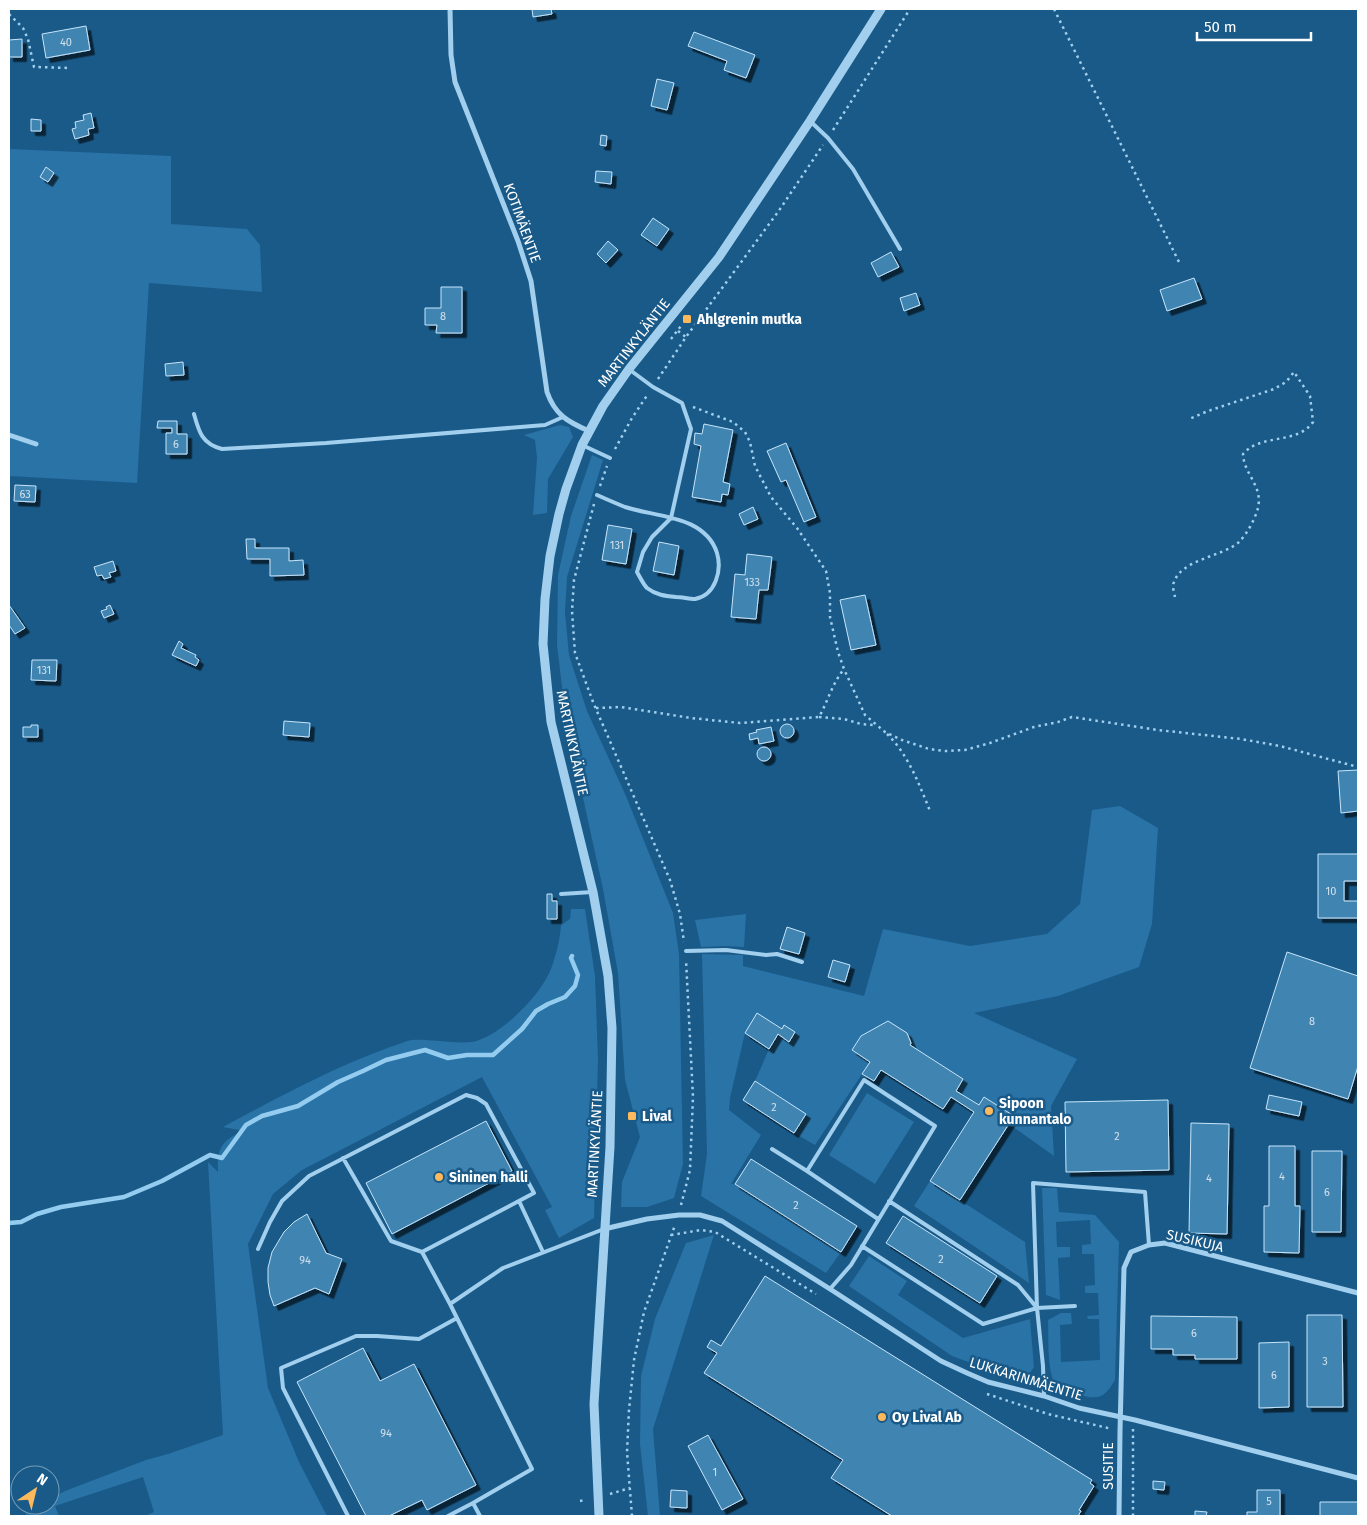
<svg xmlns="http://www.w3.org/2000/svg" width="1367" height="1525" viewBox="0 0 1367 1525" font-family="'Fira Sans',sans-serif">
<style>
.green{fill:#2973a6}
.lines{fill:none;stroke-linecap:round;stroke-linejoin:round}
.stream{stroke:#94ccf0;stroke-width:4.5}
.building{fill:#4184b2;stroke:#c7e5fa;filter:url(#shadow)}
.path{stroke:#a1cfed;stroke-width:2.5;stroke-dasharray:2.5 4;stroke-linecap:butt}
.service{stroke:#a1cfed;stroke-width:4}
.minor{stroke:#a1cfed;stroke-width:5}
.tertiary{stroke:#a1cfed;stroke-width:9}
.poi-dot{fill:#ffb95d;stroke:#195a89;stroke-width:2}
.labels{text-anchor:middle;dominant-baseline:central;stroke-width:5;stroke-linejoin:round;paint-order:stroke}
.number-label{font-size:11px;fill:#d0e0ec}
.street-label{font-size:14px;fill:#fff;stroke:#195a89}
.poi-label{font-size:14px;font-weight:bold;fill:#fff;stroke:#195a89;text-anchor:start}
</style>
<defs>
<filter id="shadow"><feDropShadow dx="4.5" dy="4.5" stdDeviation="0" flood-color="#0009"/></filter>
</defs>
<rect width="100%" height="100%" fill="#195a89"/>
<path class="green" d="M9 149 171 156V224L247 229 260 245 262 292 149 283 137 483 9 476Z
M560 425 569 427 573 437 548 479 547 513 533 515 537 458 535 440 524 435Z
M592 455 603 460 567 577 565 612 569 655 587 711 626 796 673 913 679 954 683 1164 674 1198 647 1207H621L622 1182 640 1137 625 1080 618 973 603 889 566 720 557 645 558 575 571 516Z
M1120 806 1158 828 1152 924 1139 967 1058 996 974 1013 1077 1059 1051 1106 1054 1156 1009 1124 1013 1115 984 1097 979 1105 956 1091 963 1079 910 1045 911 1043 907 1033 888 1021 860 1037 852 1050 870 1062 815 1145 794 1133 806 1114 755 1081 769 1049 778 1034 789 1041 795 1032 785 1025 782 1029 757 1013 745 1033 730 1098 729 1110 761 1135 731 1184H735L841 1252 826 1273 701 1196 707 1154 702 954 743 955V966L864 996 883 929 970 946 1047 934 1080 904 1092 810Z
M571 909H585L595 976 598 1059 594 1218 559 1238 545 1210 552 1207 482 1077 302 1170 273 1194 248 1244 268 1388 299 1462 327 1516H145L154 1512 143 1477 55 1506 59 1516H26V1510L37 1505H50V1499L65 1491 146 1460 168 1454 223 1435 208 1162 218 1172C217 1148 222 1139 245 1131L223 1127C277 1098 332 1068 390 1047 397 1045 405 1041 412 1040 430 1039 455 1044 472 1042 500 1037 541 995 551 969 556 955 560 940 561 925L570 919Z
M746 914 744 947 726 946 701 947 695 920Z
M867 1093 914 1122 875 1184 829 1155Z
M930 1181 1025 1242 1029 1283 914 1206Z
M1042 1188H1057L1059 1212 1095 1215 1119 1242 1115 1380C1106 1395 1101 1400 1084 1396 1077 1395 1064 1394 1058 1388 1046 1376 1049 1337 1048 1320L1061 1313H1071L1072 1324 1060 1325 1061 1362 1100 1360 1099 1319H1088L1087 1316 1099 1315 1098 1293H1085V1286L1095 1285 1094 1254H1082V1245L1091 1244 1090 1220 1056 1222 1057 1247H1070V1257L1058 1258 1060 1300 1046 1295Z
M714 1235 653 1429 660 1516H648L640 1444 641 1376 655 1319 686 1243Z
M869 1256 907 1281 898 1295 963 1338 1030 1319 1034 1367 1030 1373 1024 1378 1006 1376 952 1356 849 1286Z"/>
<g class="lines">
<path class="stream" d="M9 1223 21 1222 37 1214 61 1207 124 1197 162 1181 210 1155 222 1158 246 1125 262 1116 298 1106 338 1082 363 1071 386 1060 425 1050 448 1058 467 1055H493L522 1029 536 1011 548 1004 565 997 575 986 578 975 571 958 572 956"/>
</g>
<path class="building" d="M532 9H551L552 14 533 17Z
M86 26 90 50 46 58 42 34Z
M694 32 755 55 746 78 724 70 727 61 688 46Z
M22 39V57H9V40Z
M657 79 674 83 667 110 651 106Z
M91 113 94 128 88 129 89 135 75 139 72 129 76 128 75 122 84 120 83 115Z
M31 119 41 120V131H31Z
M601 135 607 136 606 146 600 145Z
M46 167 54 173 48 182 40 177Z
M596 171 612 172 611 184 595 182Z
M653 218 669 229 657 246 641 235Z
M608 241 618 250 606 263 597 254Z
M891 252 899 267 878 277 871 263Z
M1194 278 1202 299 1167 311 1160 290Z
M441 287H462V333H436L437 325H425V308H441Z
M916 293 920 305 904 311 900 298Z
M183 362 184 375 166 376 165 364Z
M158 421H177V434H187V454H166V433H172V428H157Z
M704 424 733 430 723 482 730 484 728 495 722 494 721 502 692 497 701 446 694 444 695 433 702 434Z
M786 443 816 517 804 522 786 480 781 482 767 451Z
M15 485 36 486 35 502 14 501Z
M753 507 758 519 744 525 739 514Z
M608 525 632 529 626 564 602 560Z
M246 539H255V548H289V561L303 560 304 575 270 576V559H247Z
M659 542 679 546 674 575 653 571Z
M747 554 772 557 768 590H759L756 619 731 617 735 574 745 575Z
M113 561 116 571 109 573 111 577 104 579 102 575 97 576 94 567Z
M865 595 876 645 851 650 840 600Z
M9 605 25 628 15 634 9 625Z
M110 605 114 614 104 618 101 611 107 609 106 607Z
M179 641 183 644 181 648 196 655 195 657 199 660 196 666 172 655Z
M32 660H57L56 681 31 680Z
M284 721 310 723 309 737 283 735Z
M780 731a7 7 0 1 1 14 0a7 7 0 1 1-14 0Z
M31 725H38V737H23V727H31Z
M771 727 774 741 759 744 758 738 750 740 749 734 757 732 756 730Z
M757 754a7 7 0 1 1 14 0a7 7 0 1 1-14 0Z
M1358 770V811L1341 813 1338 771Z
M1318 854H1358V881H1344V901H1358V918H1318Z
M547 894H552V901H557V919H547Z
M787 927 805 933 799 954 780 949Z
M1287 952 1358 976V1066L1348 1099 1250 1068Z
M833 960 850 965 845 982 828 977Z
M757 1013 782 1029 784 1025 795 1032 789 1042 778 1034 769 1049 745 1033Z
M888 1021 907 1033 911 1043 910 1045 963 1079 956 1091 979 1105 984 1097 1014 1116 960 1200 930 1181 974 1112 951 1097 943 1109 881 1070 874 1081 862 1074 870 1062 852 1050 861 1036Z
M755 1081 806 1114 794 1133 743 1100Z
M1269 1095 1302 1102 1299 1116 1266 1109Z
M1168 1100 1169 1170 1066 1172 1065 1102Z
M486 1121 512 1171 392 1234 366 1183Z
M1191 1123 1229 1124 1227 1234 1189 1233Z
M1269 1146H1295V1206H1300L1299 1253 1264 1252V1206H1269Z
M1312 1151H1342L1341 1232H1312Z
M751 1159 857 1226 841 1252 735 1184Z
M307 1214 326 1253 342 1259 329 1294 315 1288 274 1306 270 1295 268 1282V1268L272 1252 284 1232 294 1222Z
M903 1216 997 1276 980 1303 886 1243Z
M765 1276 1092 1480 1090 1483 1094 1486 1079 1510 1081 1511 1078 1516H892L831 1478 843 1460 704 1373 717 1353 707 1347 711 1340 721 1346Z
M1307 1315H1342L1343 1407H1307Z
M1151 1316 1237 1317V1359H1195V1355H1173V1349H1151Z
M1289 1342V1407L1259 1408V1343Z
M363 1348 380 1381 414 1364 476 1485 427 1510 422 1500 389 1516H366L297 1382Z
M708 1435 743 1499 722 1510 688 1446Z
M1153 1481 1165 1482 1164 1490 1153 1489Z
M671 1490 687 1491V1508L670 1507Z
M1257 1490H1280V1516H1247V1512H1257Z
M1320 1502H1358V1516H1320Z
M1195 1511 1207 1512 1206 1516H1195Z"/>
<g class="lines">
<path class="path" d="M1054 9 1179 262
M9 14 23 28 28 39 34 67 70 68
M833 130 910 9
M678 331 686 337
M671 339 690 314
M658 379 686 337 778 212 823 145
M693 407 733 422 745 432 750 442 755 466 771 497 797 528 826 571 830 593V617L838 652 844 669 865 715 885 732 902 740 929 749 945 751 965 750 990 743 1034 727 1058 722 1072 717 1158 730 1241 739 1280 746 1358 767
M615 449 632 418 648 394
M600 486 607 466
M594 504 574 580 572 611 575 653 593 702 670 880 680 914 684 942
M1175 597C1174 593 1172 586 1174 582 1182 559 1222 557 1239 542 1247 534 1255 519 1258 508 1263 485 1244 475 1243 454 1261 433 1297 445 1313 422L1310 396 1294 372 1286 382 1274 389 1208 411 1189 419
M596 708 621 707 691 718 740 723 819 717C828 701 832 684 844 669
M819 717 844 719 861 724 874 725
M887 734C908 754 919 784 930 811
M681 1205 690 1170 693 1097 686 960
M671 1235 701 1230 715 1232 816 1294
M987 1394 1048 1414 1112 1429
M610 1494 630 1488
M580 1501 586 1500
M632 1516 627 1452 629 1410 634 1360 644 1312 675 1225
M1133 1516V1429"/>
<path class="service" d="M810 121 828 138 853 169 900 249
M194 414C199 432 202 444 222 449L326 443 545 425 563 417
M582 445 610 458
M597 495C606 499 615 503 625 507 655 517 705 515 717 553 722 570 716 595 695 599 689 599 682 597 676 597 665 596 656 595 647 588 643 584 640 577 637 572L643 552 652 537 671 518 691 429 682 403 653 387 630 370
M561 894 593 892
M686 951 726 950 766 955 777 954 802 962
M772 1149 807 1171
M343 1158 391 1241 422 1252 450 1304 532 1469 473 1503 480 1516
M519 1201 543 1252
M862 1246 983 1324 1037 1308 1018 1285 889 1201
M258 1249 270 1222 282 1201 309 1176 466 1095 477 1098 486 1104 534 1193 422 1252
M830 1289 851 1265 935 1126 864 1080 807 1171 878 1219
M450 1304 503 1268 604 1229
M1037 1308 1075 1306
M1044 1396 1043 1366 1037 1308 1033 1183 1145 1192 1149 1245
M348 1516 283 1388 281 1368 356 1336H377L419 1339 457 1318
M448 1516 473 1503"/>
<path class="minor" d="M450 9 451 55 455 82 518 241 531 281 547 392C555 415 568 422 589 431
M9 435 36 444
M604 1229 647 1219 679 1215H700L722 1221 830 1289 941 1361 967 1373 988 1382 1044 1396 1079 1408 1135 1420 1358 1478
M1119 1516 1120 1431 1124 1268 1131 1252 1149 1245 1165 1243 1358 1293"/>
<path class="tertiary" d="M599 1516 594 1404 610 1147 612 1028 608 976 593 892 551 722 543 644 545 599 550 556 559 514 566 489 582 445 603 406 629 369 719 257 810 121 881 9"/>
</g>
<g class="poi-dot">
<rect x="682" y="314" width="10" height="10" rx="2.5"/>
<circle cx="989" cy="1111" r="5"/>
<rect x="627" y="1111" width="10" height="10" rx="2.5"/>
<circle cx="439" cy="1177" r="5"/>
<circle cx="882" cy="1417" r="5"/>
</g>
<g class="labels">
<g class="number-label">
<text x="66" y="42">40</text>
<text x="443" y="316">8</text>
<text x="176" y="444">6</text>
<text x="25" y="494">63</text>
<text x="617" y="545">131</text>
<text x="752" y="582">133</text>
<text x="44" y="670">131</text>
<text x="1331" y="891">10</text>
<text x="1312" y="1021">8</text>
<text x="774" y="1107">2</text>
<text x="1117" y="1136">2</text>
<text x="1282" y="1176">4</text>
<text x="1209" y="1178">4</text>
<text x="1327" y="1192">6</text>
<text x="796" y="1205">2</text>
<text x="941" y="1259">2</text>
<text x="305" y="1260">94</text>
<text x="1194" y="1333">6</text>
<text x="1325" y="1361">3</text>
<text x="1274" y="1375">6</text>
<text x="386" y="1433">94</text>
<text x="715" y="1472">1</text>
<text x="1269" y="1501">5</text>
</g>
<g class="street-label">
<text transform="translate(522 223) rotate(70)">KOTIMÄENTIE</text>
<text transform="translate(634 343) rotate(-52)">MARTINKYLÄNTIE</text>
<text transform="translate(572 743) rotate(78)">MARTINKYLÄNTIE</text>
<text transform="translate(595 1144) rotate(-87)">MARTINKYLÄNTIE</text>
<text transform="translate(1195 1241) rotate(13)">SUSIKUJA</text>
<text transform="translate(1026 1379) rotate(17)">LUKKARINMÄENTIE</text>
<text transform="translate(1108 1466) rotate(-90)">SUSITIE</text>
</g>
<g class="poi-label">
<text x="697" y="319">Ahlgrenin mutka</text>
<text x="999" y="1103">Sipoon<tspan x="999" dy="16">kunnantalo</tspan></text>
<text x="642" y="1116">Lival</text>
<text x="449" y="1177">Sininen halli</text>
<text x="892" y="1417">Oy Lival Ab</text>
</g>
</g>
<rect width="1367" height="1525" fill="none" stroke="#ffffff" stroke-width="20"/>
<g transform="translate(35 1490) rotate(35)"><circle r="24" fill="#195a89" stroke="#759cb8"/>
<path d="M0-4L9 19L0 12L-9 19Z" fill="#ffb95d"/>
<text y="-8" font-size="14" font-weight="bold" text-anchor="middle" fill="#ffffff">N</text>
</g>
<path d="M1197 32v8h114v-8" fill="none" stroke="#ffffff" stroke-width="2.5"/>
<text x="1204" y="32" font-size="15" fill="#ffffff" stroke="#195a89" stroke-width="4" paint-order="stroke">50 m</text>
</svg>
